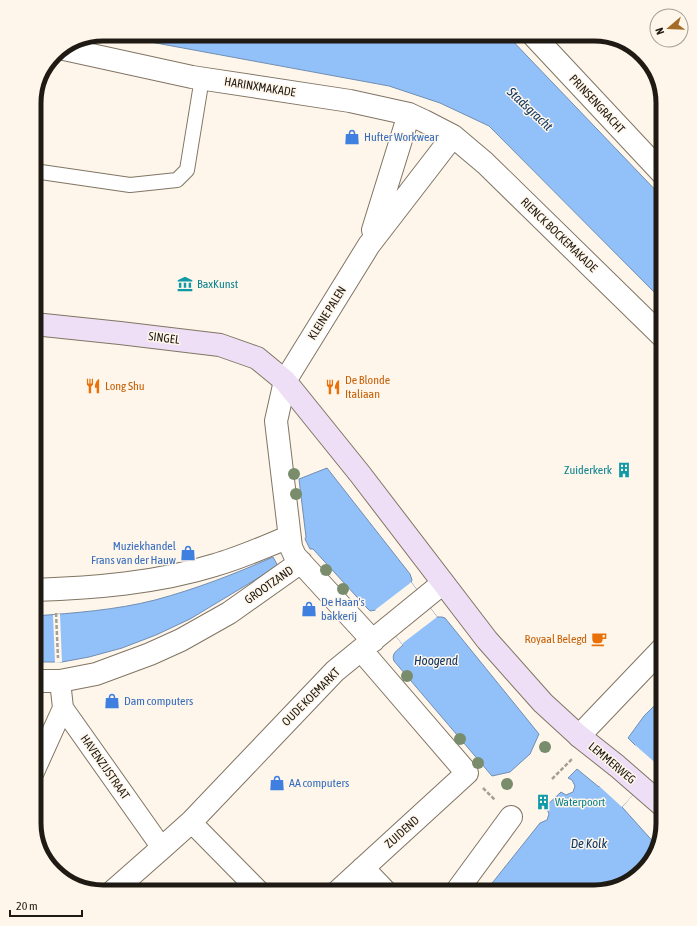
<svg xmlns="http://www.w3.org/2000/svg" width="697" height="926" viewBox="0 0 697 926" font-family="'Asap Condensed',sans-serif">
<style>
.water{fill:#92c0f8;stroke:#708eb3}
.pier{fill:#fef6ea}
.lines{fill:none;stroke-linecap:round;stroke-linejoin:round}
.service-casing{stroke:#817564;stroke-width:16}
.pedestrian-casing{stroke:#817564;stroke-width:22}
.minor-casing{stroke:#817564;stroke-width:24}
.secondary-casing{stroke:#817564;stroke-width:24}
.path{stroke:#a69f95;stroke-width:2.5;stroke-dasharray:4 2;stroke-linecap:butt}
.service{stroke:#fff;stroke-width:14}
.pedestrian{stroke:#fff;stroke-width:20}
.minor{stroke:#fff;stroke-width:22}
.secondary{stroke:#efdff6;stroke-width:22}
.tree{fill:#798c6c}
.labels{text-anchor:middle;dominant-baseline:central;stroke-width:3;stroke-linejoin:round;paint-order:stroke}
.street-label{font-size:12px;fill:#1f1a13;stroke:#fef6ea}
.shop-label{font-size:12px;fill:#366cbe;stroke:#fef6ea;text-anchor:start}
.culture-label{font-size:12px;fill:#0d838f;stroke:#fef6ea;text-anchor:start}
.food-label{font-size:12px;fill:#c56008;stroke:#fef6ea;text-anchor:start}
.water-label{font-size:13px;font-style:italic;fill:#0f3763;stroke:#fef6ea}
.rim{fill:none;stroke:#1f1a13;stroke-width:5}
</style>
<rect width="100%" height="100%" fill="#fef6ea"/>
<path class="water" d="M107 34H506L663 198V301L489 126 440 103 389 86Z
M327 468 410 574 412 580 411 582 437 617H442L445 618 539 734 530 754 510 772 492 776 394 661C391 653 397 651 403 645L376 610 370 611 367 608 313 549H310L305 539 306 537 299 479Z
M273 557 278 566 190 619 156 635 122 648 89 657 62 662H34V616C75 613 116 610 155 600 196 589 235 574 273 557Z
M663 697V760L622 807 657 846 654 858 632 881 595 892H485L540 823 547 820 549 814 547 809 544 808 561 792 566 795 573 792 575 786 572 780 568 778 577 769 599 787 636 746 628 738 644 716Z"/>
<path class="pier" d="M411 582 437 617 403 643V645L375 610 409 584Z
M60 614 62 662 55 663 53 615Z
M635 745 659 766 622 807 599 786Z"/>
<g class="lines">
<defs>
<path id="service" d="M34 171 130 185 177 180 187 170 202 78"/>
<path id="pedestrian" d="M60 681 63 708 162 848
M34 772 63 708
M191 822 260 892"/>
<path id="minor" d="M532 34 663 174
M64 49 192 77 350 101 409 114 424 121 453 136 485 163 663 337
M373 230 409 114
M34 590C94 588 157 583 215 565 240 558 264 547 289 537
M373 641 295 556 291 547 276 421 285 381 369 245 453 136
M34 681H60L96 674 150 654 181 640 229 613 301 562
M579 736 663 648
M363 868 386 892
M112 892 162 848 191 822 335 671 443 583
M337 892 467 773 361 650
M456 892 511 817"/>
<path id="secondary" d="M34 324 120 333 220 345 257 358 285 381 360 474 487 640 543 703 579 736 617 766 663 806"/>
</defs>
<use href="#service" class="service-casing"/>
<use href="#pedestrian" class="pedestrian-casing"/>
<use href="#minor" class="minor-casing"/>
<use href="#secondary" class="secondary-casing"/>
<path class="path" d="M56 613 58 658
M552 779 572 759
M483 788 495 800"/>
<use href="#service" class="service"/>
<use href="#pedestrian" class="pedestrian"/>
<use href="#minor" class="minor"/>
<use href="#secondary" class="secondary"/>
</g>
<g class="tree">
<circle cx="294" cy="474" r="6"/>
<circle cx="296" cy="494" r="6"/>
<circle cx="326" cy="570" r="6"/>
<circle cx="343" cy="589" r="6"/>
<circle cx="407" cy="676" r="6"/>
<circle cx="460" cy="739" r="6"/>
<circle cx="545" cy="747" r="6"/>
<circle cx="478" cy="763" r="6"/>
<circle cx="507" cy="784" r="6"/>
</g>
<defs>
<symbol id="shop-bare" viewBox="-9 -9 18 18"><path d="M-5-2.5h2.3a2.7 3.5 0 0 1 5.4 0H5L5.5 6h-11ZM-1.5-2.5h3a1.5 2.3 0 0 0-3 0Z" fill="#3f7fe0" stroke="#fef6ea" stroke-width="2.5" paint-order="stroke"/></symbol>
<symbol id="museum-bare" viewBox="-9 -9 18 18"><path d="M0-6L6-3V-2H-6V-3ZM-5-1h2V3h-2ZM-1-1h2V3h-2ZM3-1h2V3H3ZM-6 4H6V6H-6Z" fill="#0f9aa8" stroke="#fef6ea" stroke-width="2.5" paint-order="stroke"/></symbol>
<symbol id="restaurant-bare" viewBox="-9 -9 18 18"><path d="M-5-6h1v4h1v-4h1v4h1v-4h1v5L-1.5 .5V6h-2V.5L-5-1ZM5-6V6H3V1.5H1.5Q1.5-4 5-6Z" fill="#e8710a" stroke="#fef6ea" stroke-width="2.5" paint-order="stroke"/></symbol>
<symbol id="building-bare" viewBox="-9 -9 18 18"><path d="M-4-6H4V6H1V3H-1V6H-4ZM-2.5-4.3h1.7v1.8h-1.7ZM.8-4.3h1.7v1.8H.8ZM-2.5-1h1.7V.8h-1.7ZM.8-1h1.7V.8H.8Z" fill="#0f9aa8" stroke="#fef6ea" stroke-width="2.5" paint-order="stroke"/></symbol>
<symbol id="cafe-bare" viewBox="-9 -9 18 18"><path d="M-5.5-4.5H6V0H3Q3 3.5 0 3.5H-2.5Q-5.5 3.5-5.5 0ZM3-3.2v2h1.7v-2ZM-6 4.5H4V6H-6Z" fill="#e8710a" stroke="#fef6ea" stroke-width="2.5" paint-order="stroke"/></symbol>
</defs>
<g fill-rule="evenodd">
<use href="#shop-bare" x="341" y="126" width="22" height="22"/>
<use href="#museum-bare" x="174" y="273" width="22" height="22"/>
<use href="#restaurant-bare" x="82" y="375" width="22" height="22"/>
<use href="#restaurant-bare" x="322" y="376" width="22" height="22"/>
<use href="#building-bare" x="613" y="459" width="22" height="22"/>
<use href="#shop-bare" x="177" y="542" width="22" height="22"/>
<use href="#shop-bare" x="298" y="598" width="22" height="22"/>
<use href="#cafe-bare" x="588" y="628" width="22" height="22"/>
<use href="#shop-bare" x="101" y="690" width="22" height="22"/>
<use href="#shop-bare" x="266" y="772" width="22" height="22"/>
<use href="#building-bare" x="532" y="791" width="22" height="22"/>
</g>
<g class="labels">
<g class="street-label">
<text transform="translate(260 87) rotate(9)">HARINXMAKADE</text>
<text transform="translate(597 104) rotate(47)">PRINSENGRACHT</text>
<text transform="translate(559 235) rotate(44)">RIENCK BOCKEMAKADE</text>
<text transform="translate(327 313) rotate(-58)">KLEINE PALEN</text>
<text transform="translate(164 338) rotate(7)">SINGEL</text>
<text transform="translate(269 585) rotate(-35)">GROOTZAND</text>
<text transform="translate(311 697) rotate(-45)">OUDE KOEMARKT</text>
<text transform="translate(612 763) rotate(40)">LEMMERWEG</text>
<text transform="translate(105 767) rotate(55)">HAVENZIJSTRAAT</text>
<text transform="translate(402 832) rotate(-42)">ZUIDEND</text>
</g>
<g class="shop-label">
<text x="364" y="137">Hufter Workwear</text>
<text x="176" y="546" text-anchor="end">Muziekhandel<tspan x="176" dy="14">Frans van der Hauw</tspan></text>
<text x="321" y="602">De Haan's<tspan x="321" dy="14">bakkerij</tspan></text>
<text x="124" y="701">Dam computers</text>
<text x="289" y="783">AA computers</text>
</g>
<g class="culture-label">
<text x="197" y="284">BaxKunst</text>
<text x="612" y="470" text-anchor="end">Zuiderkerk</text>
<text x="555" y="802">Waterpoort</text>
</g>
<g class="food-label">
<text x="345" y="380">De Blonde<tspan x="345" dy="14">Italiaan</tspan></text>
<text x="105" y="386">Long Shu</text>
<text x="587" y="639" text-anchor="end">Royaal Belegd</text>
</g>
<g class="water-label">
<text transform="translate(530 109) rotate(43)">Stadsgracht</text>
<text x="436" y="660">Hoogend</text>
<text x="589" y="843">De Kolk</text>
</g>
</g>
<path d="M0 0H697V926H0ZM103 41H594A62 62 0 0 1 656 103V823A62 62 0 0 1 594 885H103A62 62 0 0 1 41 823V103A62 62 0 0 1 103 41Z" fill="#fef6ea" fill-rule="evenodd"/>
<path class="rim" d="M103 41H594A62 62 0 0 1 656 103V823A62 62 0 0 1 594 885H103A62 62 0 0 1 41 823V103A62 62 0 0 1 103 41Z"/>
<g transform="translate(669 28) rotate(251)"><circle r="19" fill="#fef6ea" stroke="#a59e94"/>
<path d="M0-3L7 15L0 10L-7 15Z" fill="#a46c29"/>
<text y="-6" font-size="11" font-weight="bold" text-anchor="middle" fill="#1f1a13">N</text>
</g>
<path d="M10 910v6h72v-6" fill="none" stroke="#1f1a13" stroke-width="2"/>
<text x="16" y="910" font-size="12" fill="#1f1a13" stroke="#fef6ea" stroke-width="3" paint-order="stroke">20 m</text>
</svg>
